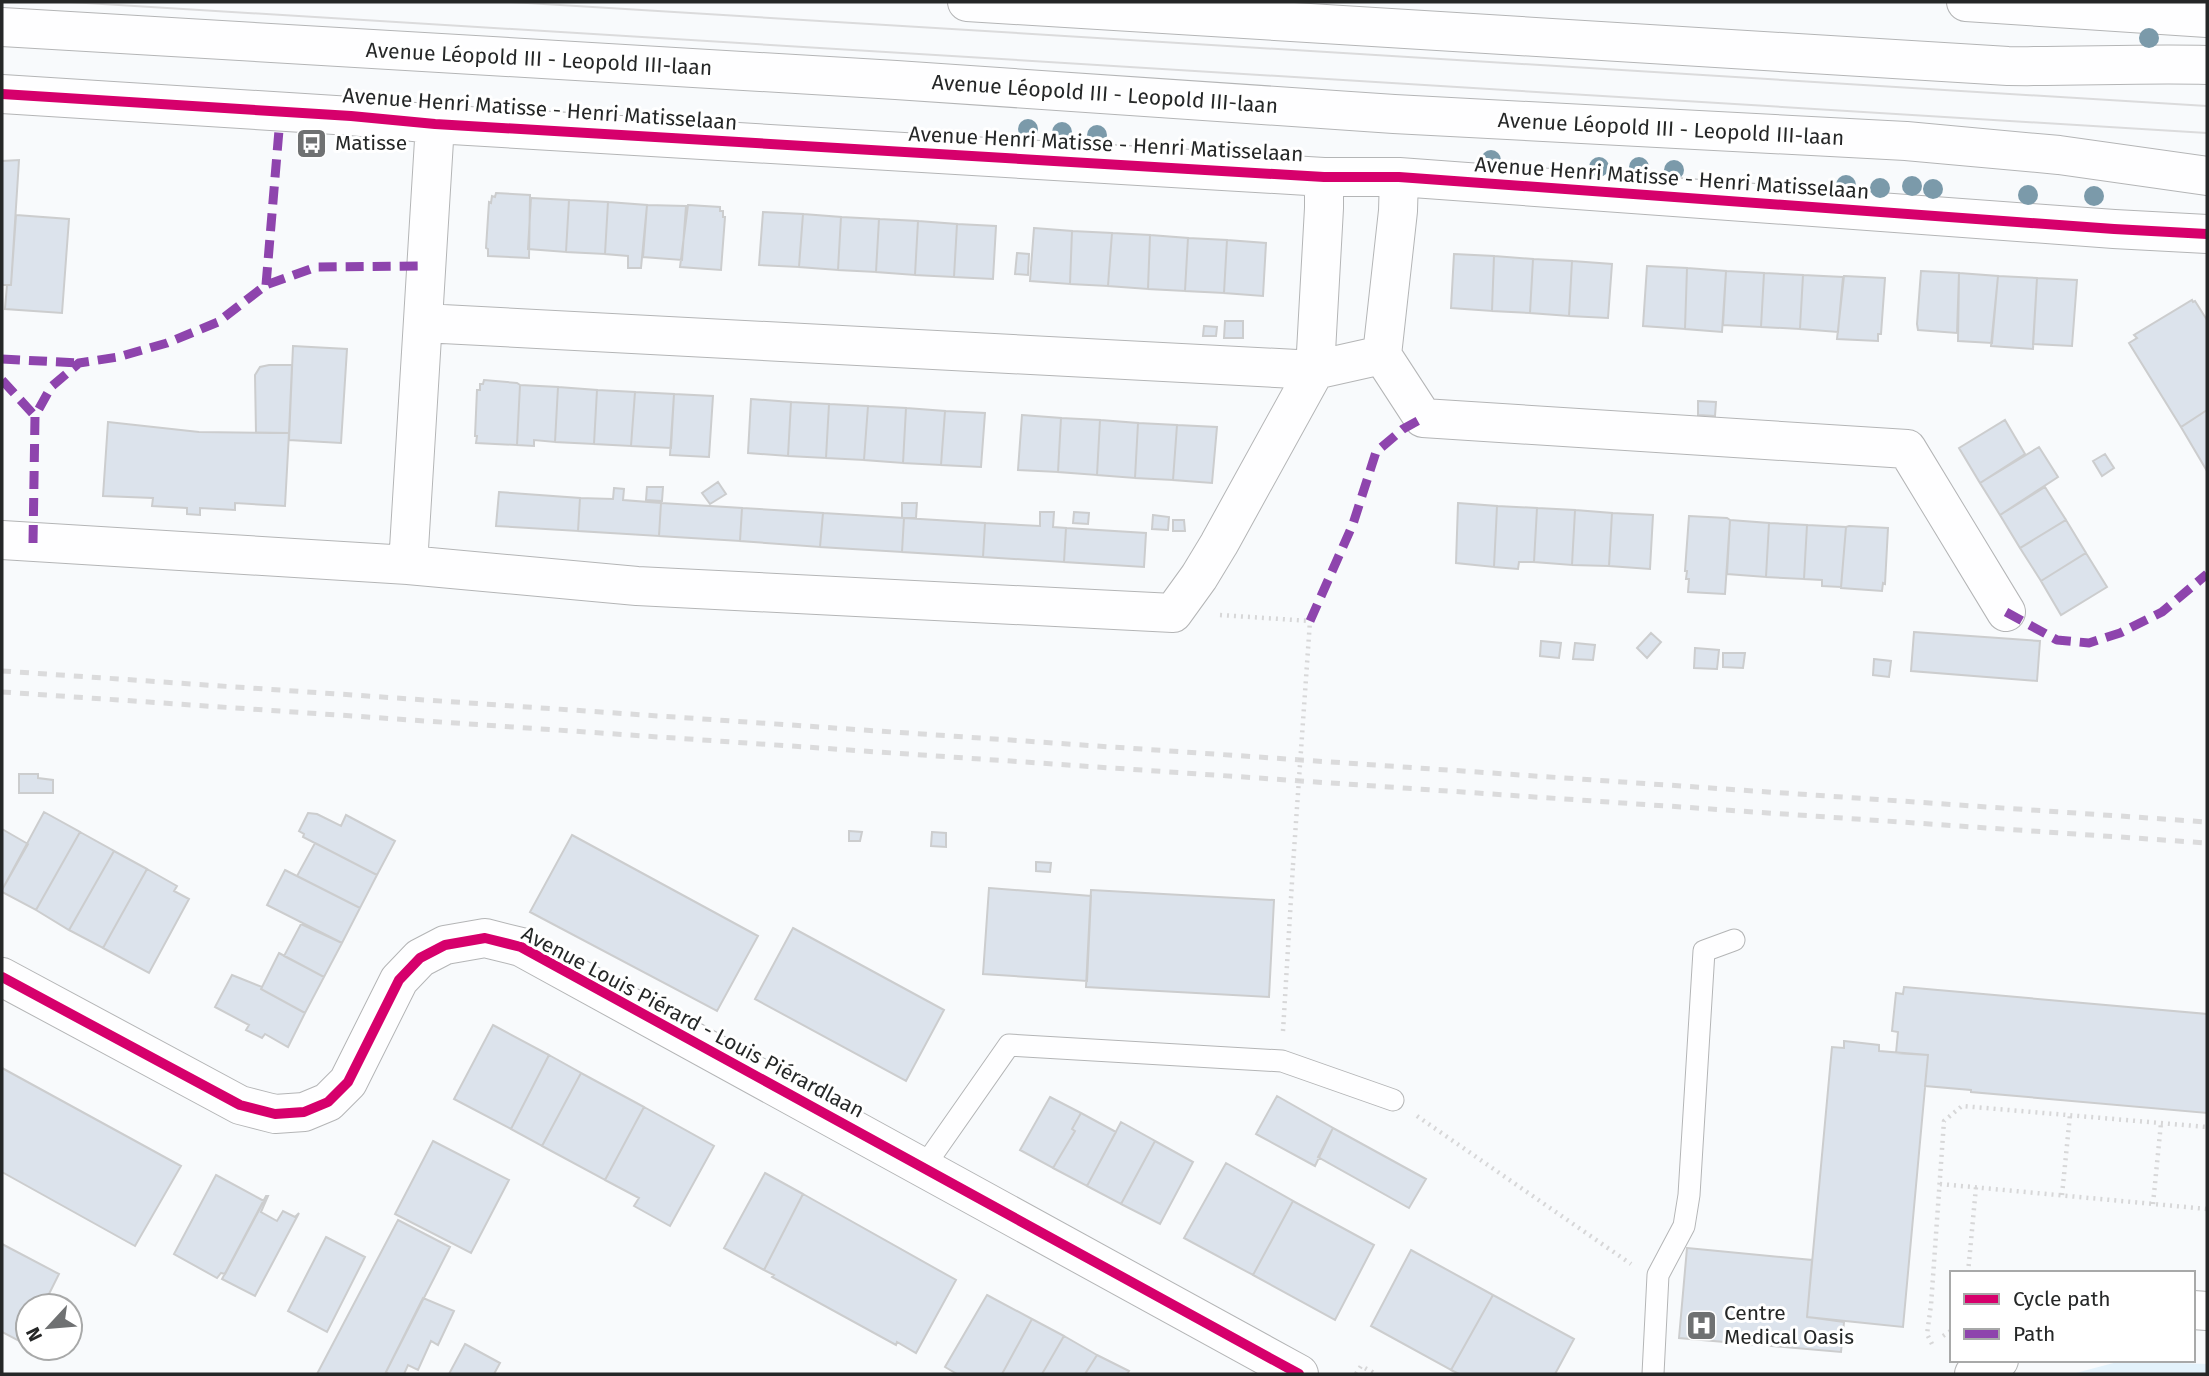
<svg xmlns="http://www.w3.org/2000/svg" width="2209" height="1376" viewBox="0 0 2209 1376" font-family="'Fira Sans',sans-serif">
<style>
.green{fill:#e3f2fb}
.building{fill:#dce3ec;stroke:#cccdce;stroke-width:2}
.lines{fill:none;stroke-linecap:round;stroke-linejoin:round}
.service-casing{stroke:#b4b5b6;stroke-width:23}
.minor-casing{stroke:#b4b5b6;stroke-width:40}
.primary-casing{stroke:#b4b5b6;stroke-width:40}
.path{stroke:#d7d7d8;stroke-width:4.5;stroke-dasharray:2 5;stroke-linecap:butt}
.service{stroke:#fefeff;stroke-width:21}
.minor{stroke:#fefeff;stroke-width:38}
.primary{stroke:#fefeff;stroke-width:38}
.tram{stroke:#dbdbdc;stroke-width:2}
.rail{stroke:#dbdbdc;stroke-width:5;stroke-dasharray:9 9;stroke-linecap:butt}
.path-bridge{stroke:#d7d7d8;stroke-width:4.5;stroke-dasharray:2 5;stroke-linecap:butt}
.quiet{stroke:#8e44ad;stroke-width:9;stroke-dasharray:18 9;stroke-linecap:butt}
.cycleway-casing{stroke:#fff;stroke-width:15}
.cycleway{stroke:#d6006c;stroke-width:10}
.tree{fill:#7b9aaa}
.labels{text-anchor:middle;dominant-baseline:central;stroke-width:6;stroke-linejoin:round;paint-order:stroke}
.street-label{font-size:21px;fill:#252727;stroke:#fff}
.poi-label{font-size:21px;fill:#252727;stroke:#fff;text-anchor:start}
</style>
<rect width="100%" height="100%" fill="#f8fafc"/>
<path class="green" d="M2121 1361 2207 1364V1374H2072Z"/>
<path class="building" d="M19 160 11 285H2V161Z
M496 193 530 195 529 258 488 256V249L486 248 489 202 491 203 492 196 495 197Z
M531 198 569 200 566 252 528 249Z
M569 200 608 202 605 254 566 252Z
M608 202 647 205 641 268H628V256L605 254Z
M647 205 686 206 682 260 643 257Z
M688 205 720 207V211H723V217H725L721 270 680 267Z
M763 212 803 214 799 267 759 265Z
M803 214 841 217 838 270 799 267Z
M16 215 69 219 62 313 5 309 7 285H11Z
M841 217 879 219 876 272 838 270Z
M879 219 918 221 915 275 876 272Z
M918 221 957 224 954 277 915 275Z
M957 224 996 226 993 279 954 277Z
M1034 228 1072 231 1070 284 1030 281Z
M1072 231 1112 233 1108 286 1070 284Z
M1112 233 1150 235 1148 289 1108 286Z
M1150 235 1188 238 1185 291 1148 289Z
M1188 238 1227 240 1224 293 1185 291Z
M1227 240 1266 243 1263 296 1224 293Z
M1017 253 1029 254 1028 275 1015 274Z
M1454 254 1494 256 1492 311 1451 308Z
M1494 256 1533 259 1530 313 1492 311Z
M1533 259 1572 261 1569 316 1530 313Z
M1572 261 1612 264 1608 318 1569 316Z
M1647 266 1687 268 1685 329 1643 326Z
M1687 268 1726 271 1722 332 1685 329Z
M1726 271 1764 273 1761 327 1723 325Z
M1921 271 1959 273 1957 333 1918 330 1917 324Z
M1764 273 1803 275 1800 329 1761 327Z
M1959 273 1998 276 1992 343 1958 341Z
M1803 275 1843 277 1838 332 1800 329Z
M1844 276 1885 278 1881 334H1878V341L1837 339Z
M1998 276 2037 278 2033 349 1991 346Z
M2037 278 2077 280 2072 346 2033 344Z
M2192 300 2193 302 2195 301 2207 320V410L2181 427 2129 343 2137 338 2134 335Z
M1225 321H1243V338H1224Z
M1204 326 1217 327 1216 336H1203Z
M293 346 347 349 341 443 289 440Z
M269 365H292L289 433H256L255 375 260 367Z
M484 380 517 383 520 385 517 445 476 443 477 436H475L477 390H480V384H483Z
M520 385 558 387 555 442 534 440V446L517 445Z
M558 387 597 390 594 444 555 442Z
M597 390 635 392 631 446 594 444Z
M635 392 674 394 671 448 631 446Z
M674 394 713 396 709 457 670 455Z
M751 399 791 402 788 456 748 453Z
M1698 401 1716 402 1715 416 1698 415Z
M791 402 829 404 826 458 788 456Z
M829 404 868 406 864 460 826 458Z
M868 406 906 408 903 463 864 460Z
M906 408 945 411 941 465 903 463Z
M2207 410V471L2181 427Z
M945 411 985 413 981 467 941 465Z
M1022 415 1061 418 1058 472 1018 470Z
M1061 418 1100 420 1097 475 1058 472Z
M1100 420 1138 423 1135 478 1097 475Z
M2005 420 2025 454 1980 483 1959 448Z
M108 422 199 432 289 433 285 506 235 503V510L200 508V515L187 514V508L152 506 153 498 103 496Z
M1138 423 1177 425 1173 480 1135 478Z
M1177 425 1217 427 1212 483 1173 480Z
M2039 447 2058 477 2000 515 1980 483Z
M2105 454 2114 468 2102 476 2093 461Z
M718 482 726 494 710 504 702 493Z
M647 487H663L662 501 646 500Z
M2045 487 2066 520 2020 548 2000 515Z
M614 488 624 489 623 500 661 503 659 536 578 531 580 498 613 499Z
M499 492 580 498 578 531 496 526Z
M661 503 742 508 740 541 659 536Z
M902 503H917L916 518H902Z
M1458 503 1497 506 1494 567 1456 563Z
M1497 506 1537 508 1534 562H1519L1518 569 1494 567Z
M742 508 823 513 820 547 740 541Z
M1537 508 1575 510 1572 565 1534 562Z
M1575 510 1612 513 1609 566 1572 565Z
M1040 512H1054L1053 527 1066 528 1064 562 983 557 985 523 1040 526Z
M1074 512 1089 513 1088 524 1073 523Z
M823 513 904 518 902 552 820 547Z
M1612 513 1653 515 1650 569 1609 566Z
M1153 515 1169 517 1168 530 1152 529Z
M1689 516 1727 518 1730 520 1725 594 1688 592 1689 579H1686L1687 571H1685Z
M904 518 985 523 983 557 902 552Z
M1173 520H1184L1185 531H1173Z
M1730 520 1769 523 1766 577 1727 574Z
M2066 520 2086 553 2041 581 2020 548Z
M1769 523 1807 525 1804 579 1766 577Z
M1807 525 1846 527 1841 587 1822 586V580L1804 579Z
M1849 526 1888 528 1885 584 1883 583 1882 591 1841 588 1846 527Z
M1066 528 1146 533 1144 567 1064 562Z
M2086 553 2107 587 2061 615 2041 581Z
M1914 632 2040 641 2037 681 1911 671Z
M1651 633 1661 642 1647 658 1637 648Z
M1541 641 1561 643 1559 658 1540 656Z
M1575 643 1595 645 1593 660 1573 659Z
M1695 648 1719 650 1717 669 1694 668Z
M1723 653H1745L1743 668 1723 667Z
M1874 659 1891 661 1889 677 1873 675Z
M19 774H38V778L53 780V793H19Z
M44 812 80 832 36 910 2 892V890Z
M308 813 317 814 341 826 346 815 395 841 377 875 303 837 304 834 299 831Z
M2 829 28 844 2 890Z
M849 831 862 832 860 841H849Z
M80 832 114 851 69 930 36 910Z
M932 832 946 833V847L931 846Z
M572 835 758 936 717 1011 530 912Z
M315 843 377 875 360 908 297 876Z
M114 851 147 869 103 948 69 930Z
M1036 862 1051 863 1050 872 1036 871Z
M147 869 177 886 174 891 189 899 149 973 103 948Z
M285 870 360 908 342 943 267 905Z
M989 888 1091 896 1087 981 983 974Z
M1091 890 1274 900 1269 997 1086 987Z
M301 924 342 943 324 977 284 956Z
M793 928 944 1010 906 1081 755 999Z
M279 953 324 977 305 1013 261 989Z
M232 975 262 987 261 989 305 1013 288 1047 265 1034 262 1038 246 1030 249 1025 215 1007Z
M1904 987 2207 1014V1113L1971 1092V1090L1925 1086 1928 1055 1896 1053 1898 1032 1892 1031 1896 993 1903 994Z
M493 1025 549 1055 511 1129 454 1099Z
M1844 1041 1879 1045V1051L1928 1055 1903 1327 1807 1317 1832 1047 1844 1048Z
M549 1055 581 1073 542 1146 511 1129Z
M2 1068 181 1166 135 1246 2 1172Z
M581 1073 644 1107 605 1180 542 1146Z
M1277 1096 1333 1128 1315 1166 1256 1134Z
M1050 1097 1081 1113 1072 1129 1075 1131 1053 1168 1020 1150Z
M644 1107 714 1146 670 1226 634 1206 639 1198 605 1180Z
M1081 1113 1116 1132 1087 1186 1053 1168 1075 1131 1072 1129Z
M1121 1122 1155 1141 1121 1204 1087 1186Z
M1333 1128 1426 1179 1409 1208 1318 1157Z
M433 1141 509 1180 471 1253 395 1214Z
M1155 1141 1193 1162 1160 1224 1121 1204Z
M1226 1163 1293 1201 1253 1275 1184 1238Z
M765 1173 803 1194 764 1270 724 1248Z
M216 1175 264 1201 225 1274 221 1273 217 1278 174 1254Z
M803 1194 956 1280 916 1353 897 1342 896 1345 772 1277 774 1275 764 1270Z
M266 1196H268L261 1212 277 1221 283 1211 295 1217 299 1213 255 1296 222 1279Z
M1293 1201 1374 1245 1335 1320 1253 1275Z
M398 1220 450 1247 385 1374H317Z
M326 1237 365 1257 327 1332 288 1311Z
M2 1244 59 1274 43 1306H28V1334L23 1343 2 1332Z
M1687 1248 1812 1260 1807 1317 1844 1322 1841 1352 1679 1338Z
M1411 1250 1493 1295 1451 1370 1371 1326Z
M987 1295 1032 1319 1002 1374H957L945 1367Z
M1493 1295 1574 1339 1555 1374H1459L1451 1370Z
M423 1298 454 1311 438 1345 431 1341 418 1370 408 1365 404 1374H389L386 1372Z
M1032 1319 1064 1336 1042 1374H1002Z
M1064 1336 1097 1355 1085 1374H1042Z
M465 1344 500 1363 494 1374H449Z
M1097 1355 1129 1371 1127 1374H1085Z"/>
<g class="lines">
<defs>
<path id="service" d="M923 1168 1009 1045 1282 1061 1393 1100
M1653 1374 1658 1275 1684 1226 1689 1195 1704 951 1734 940"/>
<path id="minor" d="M1966 2 2207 18
M2 94 351 116 435 124 1324 177H1399L2114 229 2207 234
M1399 177 1398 211 1382 355 1423 418 1907 449 2006 612
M423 323 1315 370 1382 355
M2 540 408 565 637 586 1173 613 1199 577 1219 544 1315 370 1324 208V177
M408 565 435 124
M2 977 240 1105 275 1114 304 1112 328 1102 348 1082 399 980 420 958 445 945 485 938 521 947 1299 1374
M2193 1310 2207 1311
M1974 1374 1999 1360"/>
<path id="primary" d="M967 2 2008 66C2074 67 2141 63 2207 65
M2 27 896 80 1394 114 1906 141 2059 155 2207 176"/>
</defs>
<use href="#service" class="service-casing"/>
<use href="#minor" class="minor-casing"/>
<use href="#primary" class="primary-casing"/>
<path class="path" d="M1220 615 1310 621
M1283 1031 1293 865
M1417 1116 1631 1264
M1940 1184 2207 1209
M2062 1195 2070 1115
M2153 1204 2161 1123
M1968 1273 1976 1187
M1943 1336 1952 1330
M1932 1344 1927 1334 1931 1305 1944 1121 1962 1106 2207 1127
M1356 1374 1361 1366 1376 1374"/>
<use href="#service" class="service"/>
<use href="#minor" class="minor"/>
<use href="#primary" class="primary"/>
<path class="tram" d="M70 2 2207 133
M511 2 2207 106"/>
<path class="rail" d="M2 671 2207 822
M2 692 2207 843"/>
<path class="path-bridge" d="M1293 865 1310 621"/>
<path class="quiet" d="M266 285 279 130
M2 359 79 363
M2 380 35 416
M33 543 35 416 51 387 79 363 118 357 167 343 218 322 266 285 316 267 425 266
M2006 612 2057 640 2089 643 2120 633 2162 612 2207 574
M1310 621 1353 524 1376 452 1403 429 1423 418"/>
<defs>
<path id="cycleway" d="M2 94 351 116 435 124 1324 177H1399L2114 229 2207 234
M2 977 240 1105 275 1114 304 1112 328 1102 348 1082 399 980 420 958 445 945 485 938 521 947 1299 1374"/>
</defs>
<use href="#cycleway" class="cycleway-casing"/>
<use href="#cycleway" class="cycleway"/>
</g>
<g class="tree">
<circle cx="2149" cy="38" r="10"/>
<circle cx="1028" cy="129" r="10"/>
<circle cx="1062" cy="132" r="10"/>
<circle cx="1097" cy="135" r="10"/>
<circle cx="1491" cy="160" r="10"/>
<circle cx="1599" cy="167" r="10"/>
<circle cx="1639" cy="167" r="10"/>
<circle cx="1674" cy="170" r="10"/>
<circle cx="1846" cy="185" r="10"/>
<circle cx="1912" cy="186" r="10"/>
<circle cx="1880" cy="188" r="10"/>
<circle cx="1933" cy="189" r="10"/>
<circle cx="2028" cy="195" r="10"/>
<circle cx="2094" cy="196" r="10"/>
</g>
<defs>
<symbol id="bus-square" viewBox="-11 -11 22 22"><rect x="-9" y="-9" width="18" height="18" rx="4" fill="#6f7172" stroke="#fff"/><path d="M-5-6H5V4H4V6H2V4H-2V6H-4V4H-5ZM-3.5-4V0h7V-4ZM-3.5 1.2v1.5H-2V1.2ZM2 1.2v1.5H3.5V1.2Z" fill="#fff"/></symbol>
<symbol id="hospital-square" viewBox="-11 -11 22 22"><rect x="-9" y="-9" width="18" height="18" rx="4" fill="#6f7172" stroke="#fff"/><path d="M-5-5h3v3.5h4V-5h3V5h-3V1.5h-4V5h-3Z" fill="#fff"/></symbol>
</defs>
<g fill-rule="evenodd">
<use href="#bus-square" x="294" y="126" width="35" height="35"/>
<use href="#hospital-square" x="1684" y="1308" width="35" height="35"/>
</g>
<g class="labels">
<g class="street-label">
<text transform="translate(539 59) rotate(3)">Avenue Léopold III - Leopold III-laan</text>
<text transform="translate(1105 94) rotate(4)">Avenue Léopold III - Leopold III-laan</text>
<text transform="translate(540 109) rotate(4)">Avenue Henri Matisse - Henri Matisselaan</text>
<text transform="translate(1671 129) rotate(3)">Avenue Léopold III - Leopold III-laan</text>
<text transform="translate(1106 144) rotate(3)">Avenue Henri Matisse - Henri Matisselaan</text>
<text transform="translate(1672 178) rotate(4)">Avenue Henri Matisse - Henri Matisselaan</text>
<text transform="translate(693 1022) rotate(28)">Avenue Louis Piérard - Louis Piérardlaan</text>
</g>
<g class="poi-label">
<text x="335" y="143">Matisse</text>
<text x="1724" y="1313">Centre<tspan x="1724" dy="24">Medical Oasis</tspan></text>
</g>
</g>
<rect width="2209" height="1376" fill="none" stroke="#252727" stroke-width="7"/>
<rect x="1950" y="1271" width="245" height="91" fill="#ffffff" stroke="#a8a9a9" stroke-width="2"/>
<rect x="1964" y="1294" width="35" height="10" fill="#d6006c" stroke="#a8a9a9" stroke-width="2"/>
<text x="2013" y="1306" font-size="21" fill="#252727">Cycle path</text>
<rect x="1964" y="1329" width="35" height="10" fill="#8e44ad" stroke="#a8a9a9" stroke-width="2"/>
<text x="2013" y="1341" font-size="21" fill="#252727">Path</text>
<g transform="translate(49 1327) rotate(244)"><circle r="33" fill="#ffffff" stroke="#a8a9a9" stroke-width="2"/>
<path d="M0-5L12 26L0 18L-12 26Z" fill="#6f7172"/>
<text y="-10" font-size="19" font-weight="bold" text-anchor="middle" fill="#252727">N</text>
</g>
</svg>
